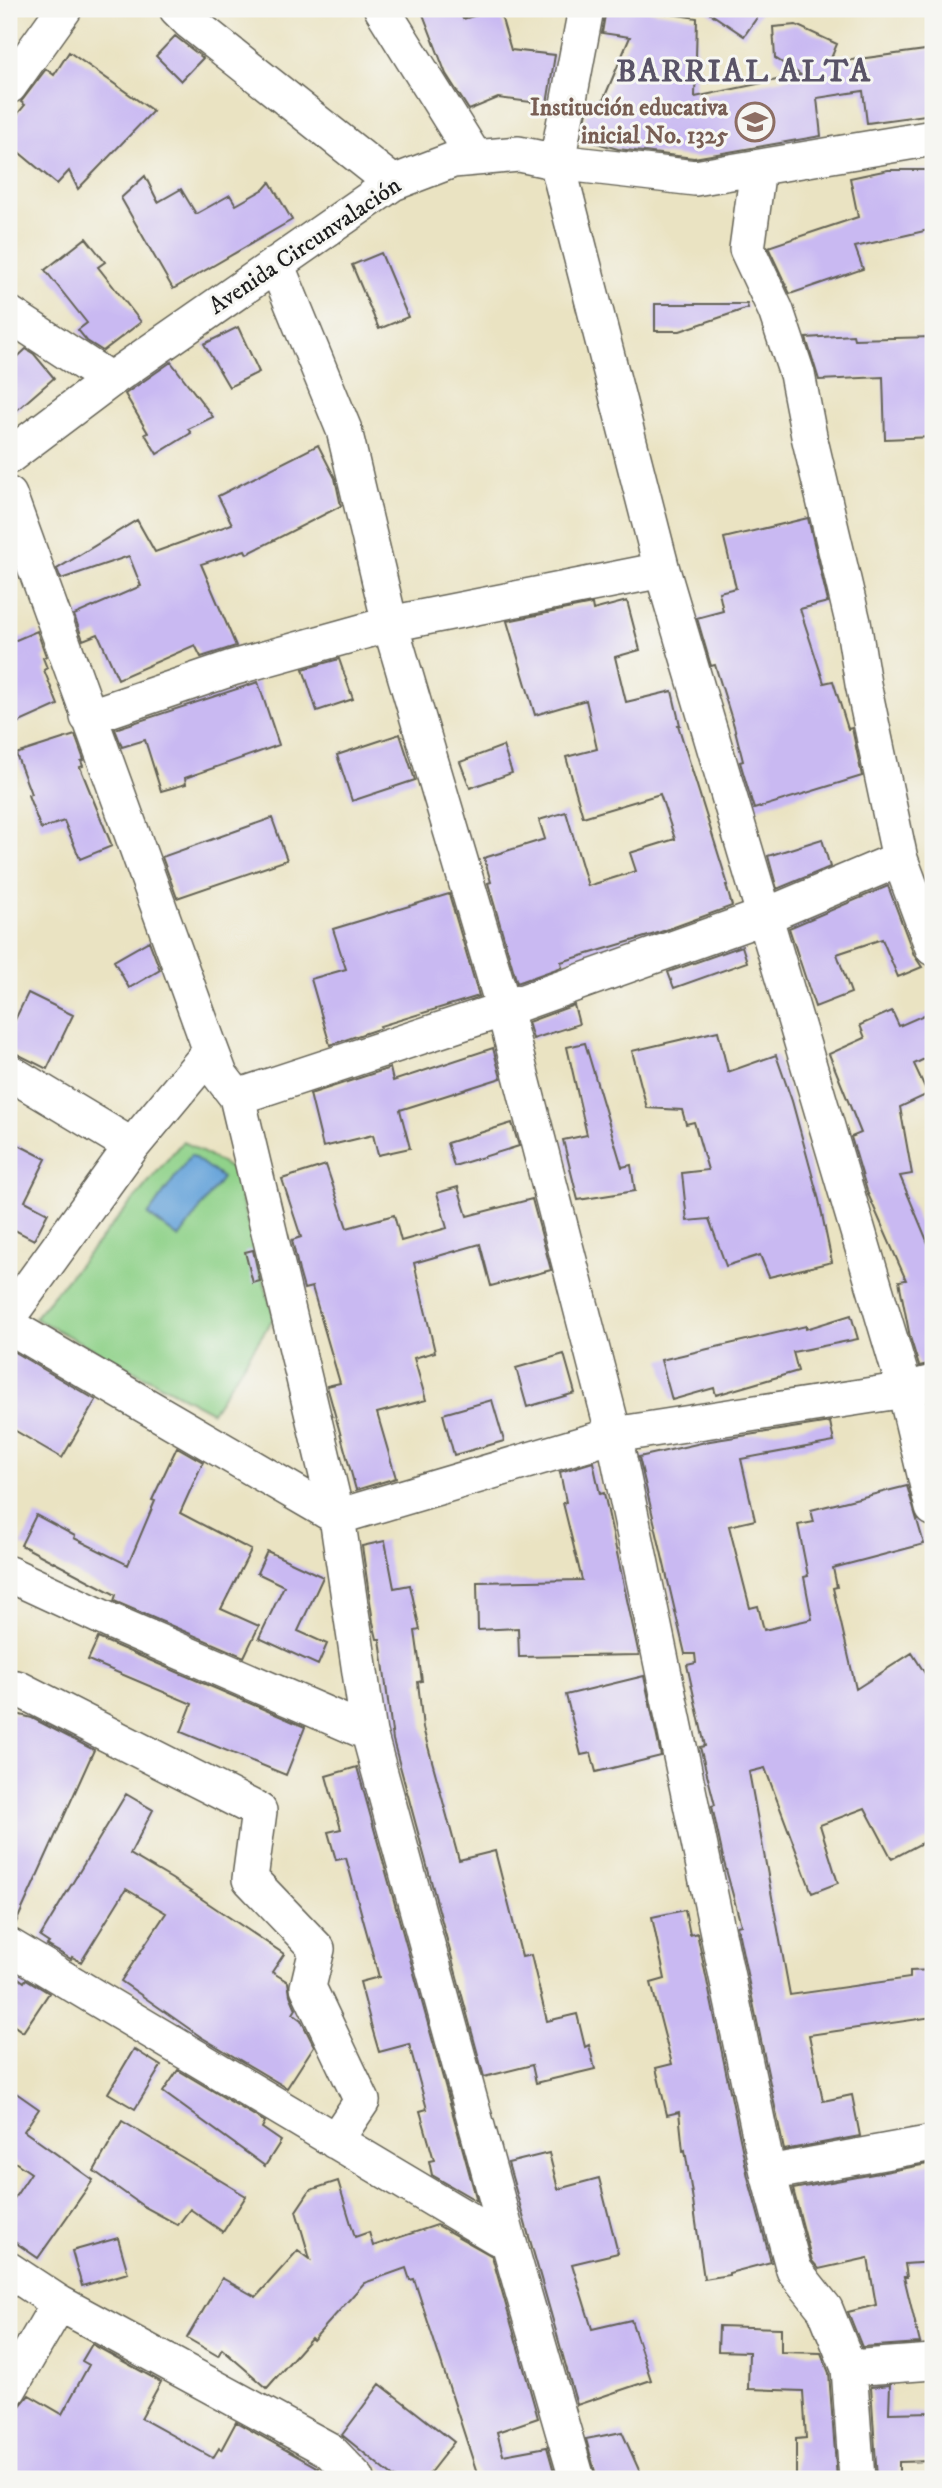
<svg xmlns="http://www.w3.org/2000/svg" width="942" height="2488" viewBox="0 0 942 2488" font-family="'IM FELL DW Pica',serif">
<style>
.green{fill:#90d28a;stroke:#567753;stroke-width:2}
.water{fill:#69a5da;stroke:#42607b;stroke-width:2}
.building{fill:#c9b9f2}
.lines{fill:none;stroke-linecap:round;stroke-linejoin:round}
.minor-casing{stroke:#646256;stroke-width:38}
.minor{stroke:#fff;stroke-width:35}
.labels{text-anchor:middle;dominant-baseline:central;stroke-width:6;stroke-linejoin:round;paint-order:stroke}
.education-label{font-size:24px;font-weight:bold;fill:#785e54;stroke:#f6f6f2;text-anchor:end}
.street-label{font-size:24px;fill:#1c1c1c;stroke:#f6f6f2}
.district-label{font-size:32px;font-weight:bold;letter-spacing:2px;fill:#595367;stroke:#f6f6f2}
</style>
<rect width="100%" height="100%" fill="#f6f6f2"/>
<filter id="ink" filterUnits="userSpaceOnUse"><feTurbulence type="fractalNoise" baseFrequency=".0143" numOctaves="2"/><feDisplacementMap in="SourceGraphic" scale="14" xChannelSelector="R" yChannelSelector="G"/><feConvolveMatrix kernelMatrix="1 2 1 2 8 2 1 2 1" color-interpolation-filters="sRGB"/></filter>
<filter id="wash" filterUnits="userSpaceOnUse"><feTurbulence type="fractalNoise" baseFrequency=".00686" numOctaves="4" result="noise"/><feDisplacementMap in="SourceGraphic" scale="28" xChannelSelector="R" yChannelSelector="G"/><feGaussianBlur stdDeviation="1.57" result="paint"/><feColorMatrix in="noise" values="0 0 0 0 0 0 0 0 0 0 0 0 0 0 0 0 0 1.4 0 .05"/><feComposite in="paint" operator="in"/></filter>
<g filter="url(#wash)">
<rect width="100%" height="100%" fill="#eae3c2"/>
<path class="green" d="M183 1141 233 1170 274 1317 212 1412 34 1318Z"/>
<path class="water" d="M191 1155 222 1178 179 1238 148 1215Z"/>
<g id="blocks">
<path class="building" d="M421 9H459L463 19 499 9 511 50 555 55 547 104 498 98 469 110 446 74Z
M606 9H638L697 18 695 97 801 75 775 58 773 27 796 25 837 44 829 63 933 49V114L867 123 863 91 817 98 821 136 694 158 618 149 582 139 589 100 602 103 630 37 602 33Z
M704 9H763L744 36Z
M175 36 203 58 181 81 156 56Z
M69 52 153 111 78 189 69 171 57 184 9 144V124L25 105 21 102 46 69 54 75Z
M888 170H933V229L855 247 863 269 790 294 768 247 858 217 850 178Z
M145 176 158 202 181 189 196 214 230 195 236 205 264 189 270 182 292 220 173 289 121 198Z
M86 238 105 262 98 267 141 322 103 351 87 341 78 330 87 323 45 270Z
M381 253 408 317 379 329 352 265Z
M655 304H747L748 308 680 331H655Z
M238 327 259 372 229 387 204 344Z
M853 335 854 339 933 337V437L885 439 883 377 819 380 806 338Z
M26 349 34 354 54 378 9 417V365Z
M171 362 213 417 188 429 191 433 157 454 145 434 148 433 125 394Z
M318 445 335 478 341 506 247 554 245 550 201 564 236 646 201 657 195 645 118 679 98 634 83 640 74 615 141 586 129 556 61 579 57 569 137 520 155 552 232 524 218 496Z
M808 518 828 602 800 609 824 683 833 681 848 729 852 728 862 776 754 809 740 762 743 761 734 726 715 665 711 666 697 618 723 611 719 592 736 588 724 538Z
M627 601 640 650 615 657 626 702 672 691 680 725H678L728 885H726L732 906 655 934 561 962 562 967 517 983 488 883 491 882 484 858 545 839 539 820 566 812 588 886 636 871 630 853 675 839 660 794 583 817 566 757 597 749 586 700 535 715 507 621 592 604 593 610Z
M37 631 46 656 43 658 47 668 44 670 58 705 9 727V643Z
M339 659 353 699 317 711 303 669Z
M258 682 279 745 185 778 186 784 161 791 145 740 122 747 115 729Z
M400 734 415 780 352 801 337 755Z
M75 735 84 760 81 761 83 766 80 767 112 846 80 859 64 821 41 829 28 795 31 794 16 754Z
M503 746 512 773 470 788 460 762Z
M272 818 287 860 177 898 162 857Z
M822 839 830 867 777 889 768 856Z
M888 886 914 955 922 967 898 977 882 939 837 954 851 993 815 1007 789 928Z
M449 894 479 996 380 1026 381 1028 330 1045 311 979 346 969 333 929Z
M149 941 160 970 129 988 114 961Z
M742 946 747 962 674 988 668 972Z
M28 993 73 1015 47 1069 9 1050V1032Z
M574 1005 579 1024 533 1039 528 1022Z
M892 1011 899 1026 933 1011V1055L914 1064 928 1094 900 1107 912 1174 900 1176 933 1255V1363L919 1366 910 1337 899 1281 906 1280 868 1194 851 1137 861 1133 829 1054 865 1038 860 1025Z
M718 1031 728 1072 776 1055 792 1101 819 1200 832 1262 769 1277 760 1255 726 1266 709 1219 687 1221 682 1173 708 1170 694 1122 686 1124 682 1110 647 1108 632 1051Z
M585 1043 622 1167 631 1165 635 1191 578 1200 563 1140 587 1135 567 1047Z
M493 1048 501 1078 400 1110 410 1148 378 1155 373 1135 323 1147 310 1094 390 1068 393 1081Z
M512 1123 519 1146 454 1166 447 1143Z
M9 1140 46 1159 25 1201 48 1213 34 1240 11 1228 9 1232Z
M326 1165 347 1228 394 1215 401 1241 447 1228 437 1193 458 1187 467 1216 532 1199 551 1270 491 1286 480 1244 414 1263 435 1352 414 1358 426 1400 377 1413 396 1478 356 1490 327 1386 340 1383 312 1287 304 1289 299 1271 292 1240 301 1237 282 1179Z
M253 1250 260 1281 253 1283 245 1252Z
M851 1315 858 1339 793 1352 798 1371 716 1395 714 1388 672 1400 661 1360 806 1326V1329Z
M9 1349 96 1400 62 1458 9 1427Z
M564 1354 575 1393 527 1407 516 1368Z
M492 1400 504 1441 454 1455 443 1414Z
M830 1422 834 1442 741 1459 755 1520 729 1526 750 1608 758 1606 764 1630 812 1619 804 1577 808 1576 798 1525 814 1522 811 1510 907 1486 924 1544 833 1568 837 1587 833 1588 856 1689 912 1653 933 1686V1837L892 1859 865 1808 820 1825 838 1883 812 1893 765 1768 749 1772 790 1995 910 1978V1971L933 1970V2017L809 2035 823 2101 852 2095 860 2136 784 2150 737 1926 741 1925 724 1862 712 1806 715 1805 700 1747 705 1746 687 1665 696 1663 695 1654H685L639 1457 710 1441Z
M177 1447 203 1462 180 1513 251 1550 221 1609 259 1626 244 1657 114 1601 116 1595 21 1545 36 1515 75 1536 74 1538 128 1565 155 1501 152 1500Z
M593 1462 600 1494 604 1493 639 1655 519 1657 518 1628 478 1630 477 1582 582 1580 563 1503 566 1502 560 1472Z
M385 1541 394 1588 410 1585 420 1630 415 1631 422 1681 418 1682 423 1728 459 1860 495 1851 522 1957 531 1955 547 2021 577 2014 585 2047 589 2045 595 2069 536 2083 532 2065 484 2077 393 1740 380 1639H377L373 1622 362 1546Z
M267 1551 323 1577 298 1631 327 1644 318 1665 259 1638 284 1586 257 1573Z
M98 1638 305 1727 286 1775 181 1732 192 1704 88 1660Z
M644 1676 661 1756 596 1772 591 1753 581 1755 566 1695Z
M9 1712 32 1718 94 1750 14 1927 9 1926Z
M357 1767 477 2201 432 2175 429 2161 434 2160 420 2111 427 2109 409 2044 379 2052 372 2028 360 1982 379 1977 346 1858 336 1860 328 1832 341 1829 326 1776Z
M126 1794 153 1810 130 1854 172 1879 284 1954 272 1972 288 1982 290 1995 296 2009 293 2014 301 2020 314 2046 287 2088 201 2037 121 1981 166 1913 126 1889 81 1962 72 1957 71 1959 47 1945 49 1943 40 1937Z
M685 1910 690 1935 697 1933 748 2177 771 2262 729 2273V2275L704 2279 692 2194 685 2150 683 2151 679 2112 667 2115 656 2068 672 2064 651 1983 665 1979 652 1917Z
M9 1971 24 1982 26 1979 49 1993 23 2032 9 2022Z
M134 2049 161 2066 135 2109 108 2093Z
M178 2070 265 2122 262 2128 281 2141 265 2166 163 2092Z
M9 2088 39 2109 24 2131 93 2180 38 2258 9 2238V2206L31 2173 9 2158Z
M122 2121 246 2196 223 2232 190 2209 178 2225 143 2206 94 2171Z
M549 2153 558 2189 599 2178 618 2253 572 2264 592 2329 631 2320 651 2380 577 2405 508 2163Z
M933 2163V2262L905 2264 907 2277H904L920 2343 862 2347 848 2312 876 2305 868 2258 819 2269 812 2261 793 2189Z
M338 2181 355 2237 369 2232 373 2246 437 2225 492 2256 538 2418 497 2432 503 2455 547 2447 556 2479H479L414 2279 410 2280 406 2268 364 2283 313 2340 311 2338 267 2388 222 2349 218 2356 187 2338 222 2278 256 2297 298 2250 310 2259 296 2211 310 2190Z
M118 2238 128 2273 82 2286 72 2251Z
M719 2326 781 2328V2352L821 2353 829 2373 837 2479H796V2439L806 2438 803 2391 748 2389 749 2352 718 2351Z
M92 2344 161 2382 141 2418 213 2458 219 2448 221 2450 236 2422 318 2468 312 2479H9L10 2409 20 2406 29 2395 62 2414 89 2365 82 2361Z
M380 2384 454 2442 425 2479H396L342 2435Z
M890 2385 889 2413 933 2412V2461L899 2462V2479H877L871 2387Z
M622 2432 643 2479H597L586 2439Z"/>
</g>
</g>
<g filter="url(#ink)">
<use href="#blocks" fill-opacity="0" stroke="#646256" stroke-width="2"/>
<g class="lines">
<defs>
<path id="minor" d="M177 9 189 21 393 183
M382 9 475 158
M586 9 557 162 662 570 905 1390 933 1508
M9 86 64 9
M758 168 747 249 776 311 797 374 809 436 853 622 863 684 900 859 933 948
M276 264 344 430 390 624 504 1009 614 1435 768 2173 794 2270 825 2309 849 2368 857 2479
M9 314 110 380
M9 456 110 380 393 183 453 160 519 154 557 162 695 178 933 138
M9 495 211 1051 220 1075 237 1097 337 1517 369 1733 507 2236 577 2479
M88 717 232 668 390 624 662 570
M9 1072 132 1146
M237 1097 504 1009 765 916 900 859
M9 1316 132 1146 211 1051
M9 1326 337 1517 614 1435 905 1390 933 1383
M9 1574 110 1621 369 1733
M9 1687 17 1688 259 1811 250 1879 317 1949 308 1987 362 2101 335 2141
M9 1946 497 2237
M768 2173 933 2143
M9 2270 59 2303 329 2450 357 2479
M849 2368 933 2362
M9 2389 59 2303"/>
</defs>
<use href="#minor" class="minor-casing"/>
<use href="#minor" class="minor"/>
</g>
</g>
<defs>
<symbol id="school-ring" viewBox="-11 -11 22 22"><circle r="9.5" fill="#f6f6f2" stroke="#8d6e63" stroke-width="1.5"/><path d="M0-5L7-2L0 1L-7-2ZM-4 1L0 2.5L4 1V4Q0 6-4 4Z" fill="#8d6e63"/></symbol>
</defs>
<g fill-rule="evenodd">
<use href="#school-ring" x="733" y="100" width="44" height="44"/>
</g>
<g class="labels">
<g class="education-label">
<text x="728" y="108">Institución educativa<tspan x="728" dy="28">inicial No. 1325</tspan></text>
</g>
<g class="street-label">
<text transform="translate(305 246) rotate(-34)">Avenida Circunvalación</text>
</g>
<g class="district-label">
<text x="744" y="72">BARRIAL ALTA</text>
</g>
</g>
<rect width="942" height="2488" fill="none" stroke="#f6f6f2" stroke-width="35"/>
</svg>
